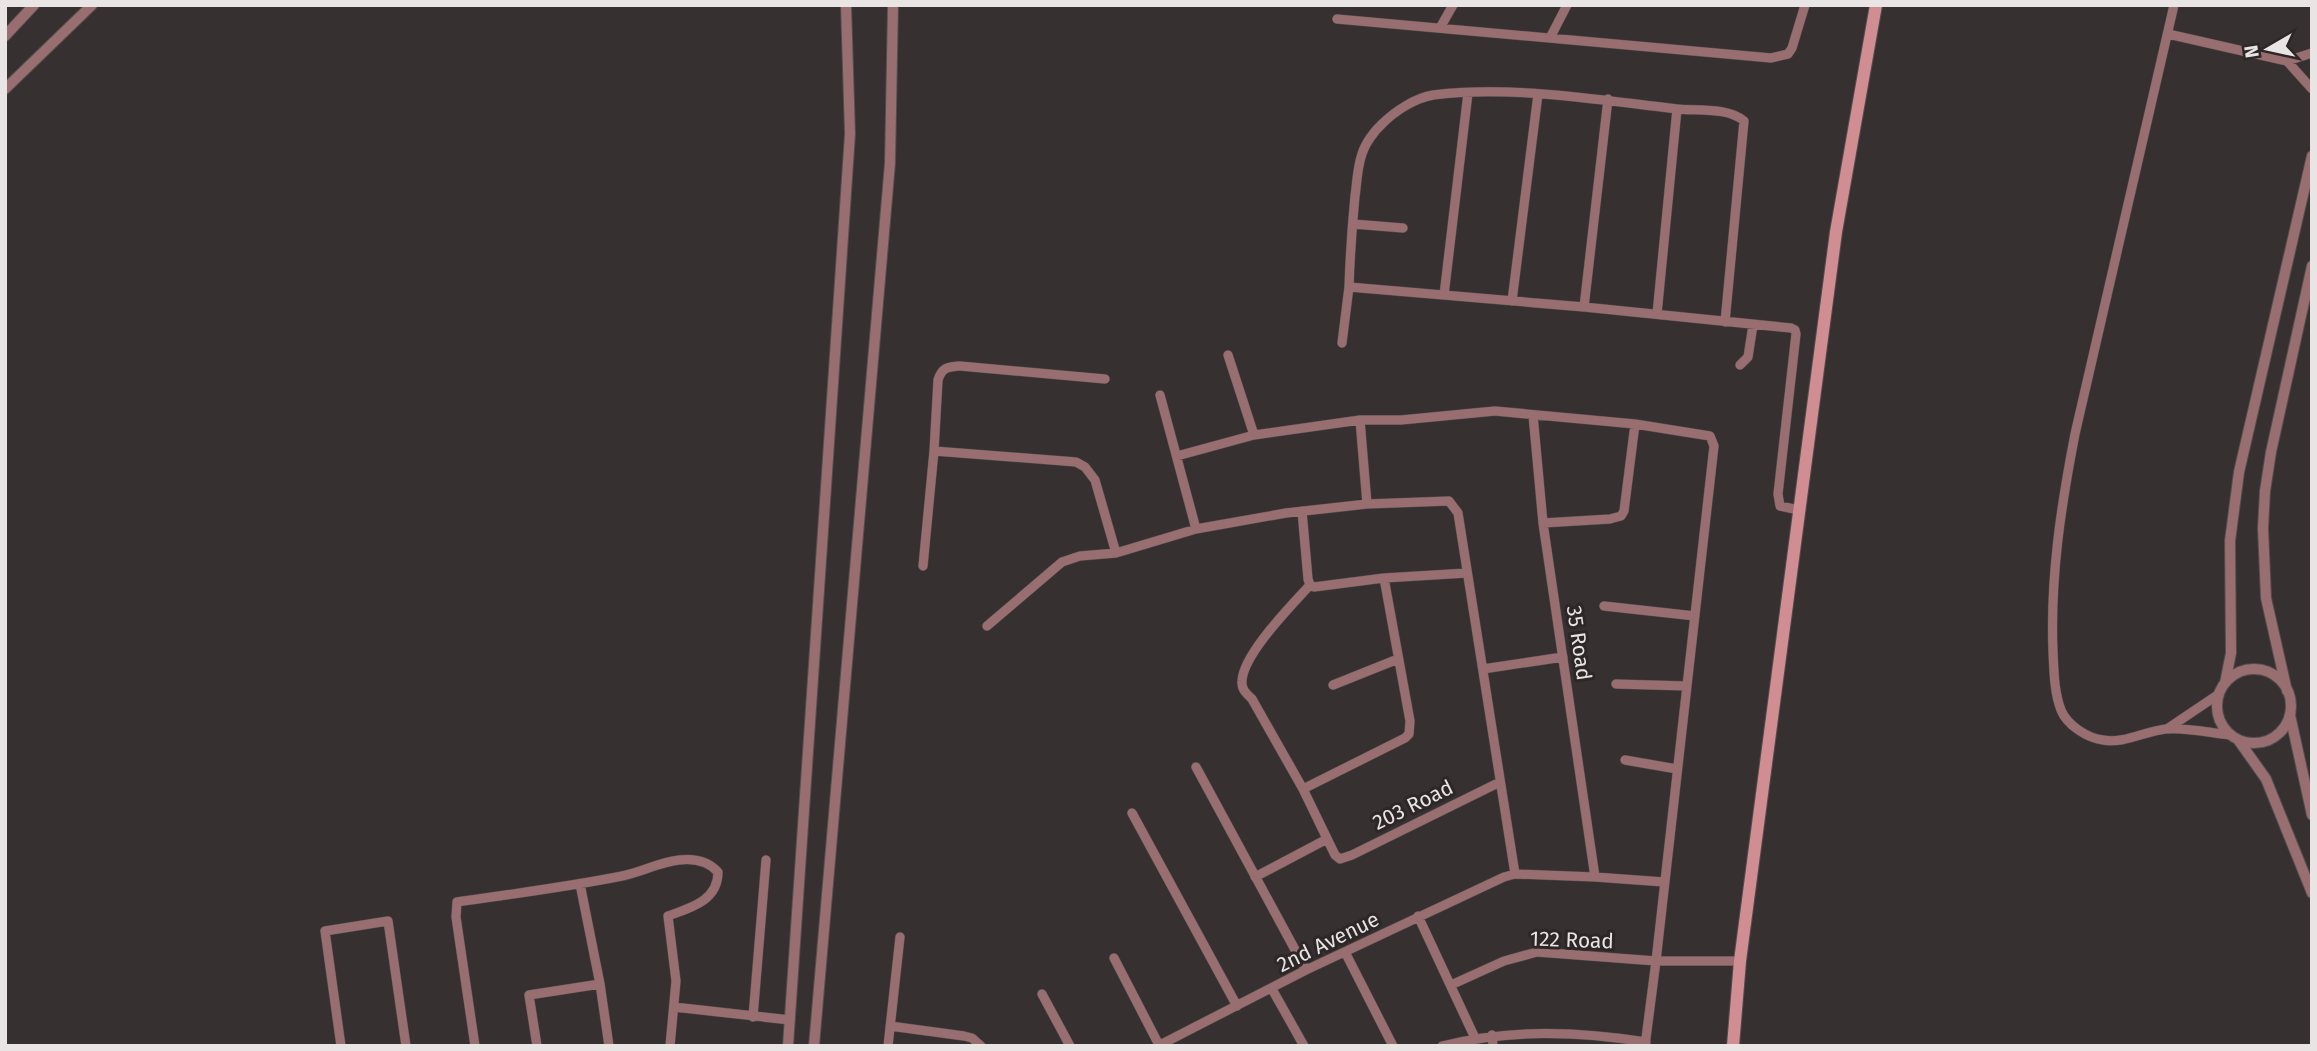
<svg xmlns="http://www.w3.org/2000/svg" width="2317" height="1051" viewBox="0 0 2317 1051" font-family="'Fira Sans',sans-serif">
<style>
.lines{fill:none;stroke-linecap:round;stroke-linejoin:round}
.minor-casing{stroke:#534d4e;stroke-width:10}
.tertiary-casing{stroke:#534d4e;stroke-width:12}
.secondary-casing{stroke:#534d4e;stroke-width:14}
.minor{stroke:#986e70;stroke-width:9}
.tertiary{stroke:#986e70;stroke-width:10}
.secondary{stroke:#d18e92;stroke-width:12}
.labels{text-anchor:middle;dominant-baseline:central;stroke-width:6;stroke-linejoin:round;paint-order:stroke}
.street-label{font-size:21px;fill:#e9e5e5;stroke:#2d2727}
</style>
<rect width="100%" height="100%" fill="#373031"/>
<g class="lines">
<defs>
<path id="minor" d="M2174 5 2075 434C2061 506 2050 578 2053 652 2054 671 2054 692 2061 710 2067 725 2087 738 2103 740 2124 744 2145 731 2166 729 2186 727 2210 733 2230 735
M1337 19 1771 58 1788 54 1792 48 1805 5
M1440 28 1453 5
M2168 34 2287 61 2312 53
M1550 38 1567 5
M2287 61 2312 89
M1353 224 1403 228
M1349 287C1350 257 1352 227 1355 196 1357 183 1357 168 1362 154 1365 144 1374 131 1382 124 1395 111 1415 98 1433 95 1513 85 1598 100 1677 109 1698 111 1728 107 1744 121L1725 322
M1444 295 1468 93
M1512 301 1538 94
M1584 307 1608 99
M1657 314 1677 109
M1342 343 1349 287 1584 307 1791 328 1795 330 1796 334 1778 494 1780 506 1799 510
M1228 355 1254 435
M1740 365 1748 357 1753 325
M1160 395 1196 529
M1533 415 1543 523 1595 877
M1360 420 1367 504
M934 451 1076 462 1085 467 1095 480 1116 553
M1177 456 1254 435 1360 420H1401L1495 411 1635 424 1710 436 1714 446 1656 961 1645 1046
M1302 511 1308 579 1310 585 1314 587 1384 578 1467 573
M1543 523 1610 519 1621 516 1624 511 1635 424
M923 566 934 451 938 380C942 367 948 367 960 366L1105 379
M1310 585C1292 605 1243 654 1242 681 1241 689 1246 693 1252 699L1303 789 1335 855 1340 859 1352 855 1500 782
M1604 606 1695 616
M987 626 1062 562 1080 556 1116 553 1196 529 1286 513 1367 504 1449 501 1458 513 1515 874
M1483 669 1563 657
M1616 684 1687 686
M1333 685 1398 659
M2167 729 2219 694
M1625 760 1677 769
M1196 767 1306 970
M1303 789 1405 738 1409 734 1410 721 1384 578
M1132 813 1237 1006
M1255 877 1327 839
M580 884 600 984 609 1046
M1418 916 1475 1038
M1345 952 1393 1046
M1114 958 1159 1045
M1451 985 1504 961 1537 952 1656 961H1740
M1272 989 1304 1046
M1042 994 1070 1046
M674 1007 790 1020
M753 1017 766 860
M890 1026 964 1036 972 1038 981 1046
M1492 1035 1493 1046
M341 1046 325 931 388 921 406 1046
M475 1046 456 917 457 902C512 894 567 887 622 876 641 872 660 862 679 860 695 858 708 861 718 872 718 901 690 908 668 916L676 981 670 1046
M537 1046 529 995 600 984
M888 1046 900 937
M1158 1046 1306 970 1504 877 1515 874 1595 877 1664 882
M1442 1046C1510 1029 1576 1031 1646 1042"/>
<path id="tertiary" d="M5 36 34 5
M5 89 92 5
M2217 706a37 37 0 1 1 74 0a37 37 0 1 1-74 0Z
M2225 683 2231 653 2230 541 2239 472 2312 156
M2287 691 2266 598 2263 528 2265 491 2271 452 2312 266
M2290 715 2312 815
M2239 741 2266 779 2312 893
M788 1046 850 134 846 5
M814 1046 890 163 893 5"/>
<path id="secondary" d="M1733 1046 1740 961 1836 232 1876 5"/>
</defs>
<use href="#minor" class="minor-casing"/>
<use href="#tertiary" class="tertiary-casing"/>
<use href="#secondary" class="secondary-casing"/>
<use href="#minor" class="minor"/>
<use href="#tertiary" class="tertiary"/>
<use href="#secondary" class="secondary"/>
</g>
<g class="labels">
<g class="street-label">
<text transform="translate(1579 643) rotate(82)">35 Road</text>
<text transform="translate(1413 805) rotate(-26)">203 Road</text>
<text transform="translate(1572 940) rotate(2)">122 Road</text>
<text transform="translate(1328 942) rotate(-26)">2nd Avenue</text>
</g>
</g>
<rect width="2317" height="1051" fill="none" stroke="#e9e5e5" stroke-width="14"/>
<g transform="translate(2268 49) rotate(261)" stroke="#2d2727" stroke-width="5" paint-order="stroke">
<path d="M0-5L12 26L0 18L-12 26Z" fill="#e9e5e5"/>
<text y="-10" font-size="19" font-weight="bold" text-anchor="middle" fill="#e9e5e5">N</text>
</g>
</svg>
